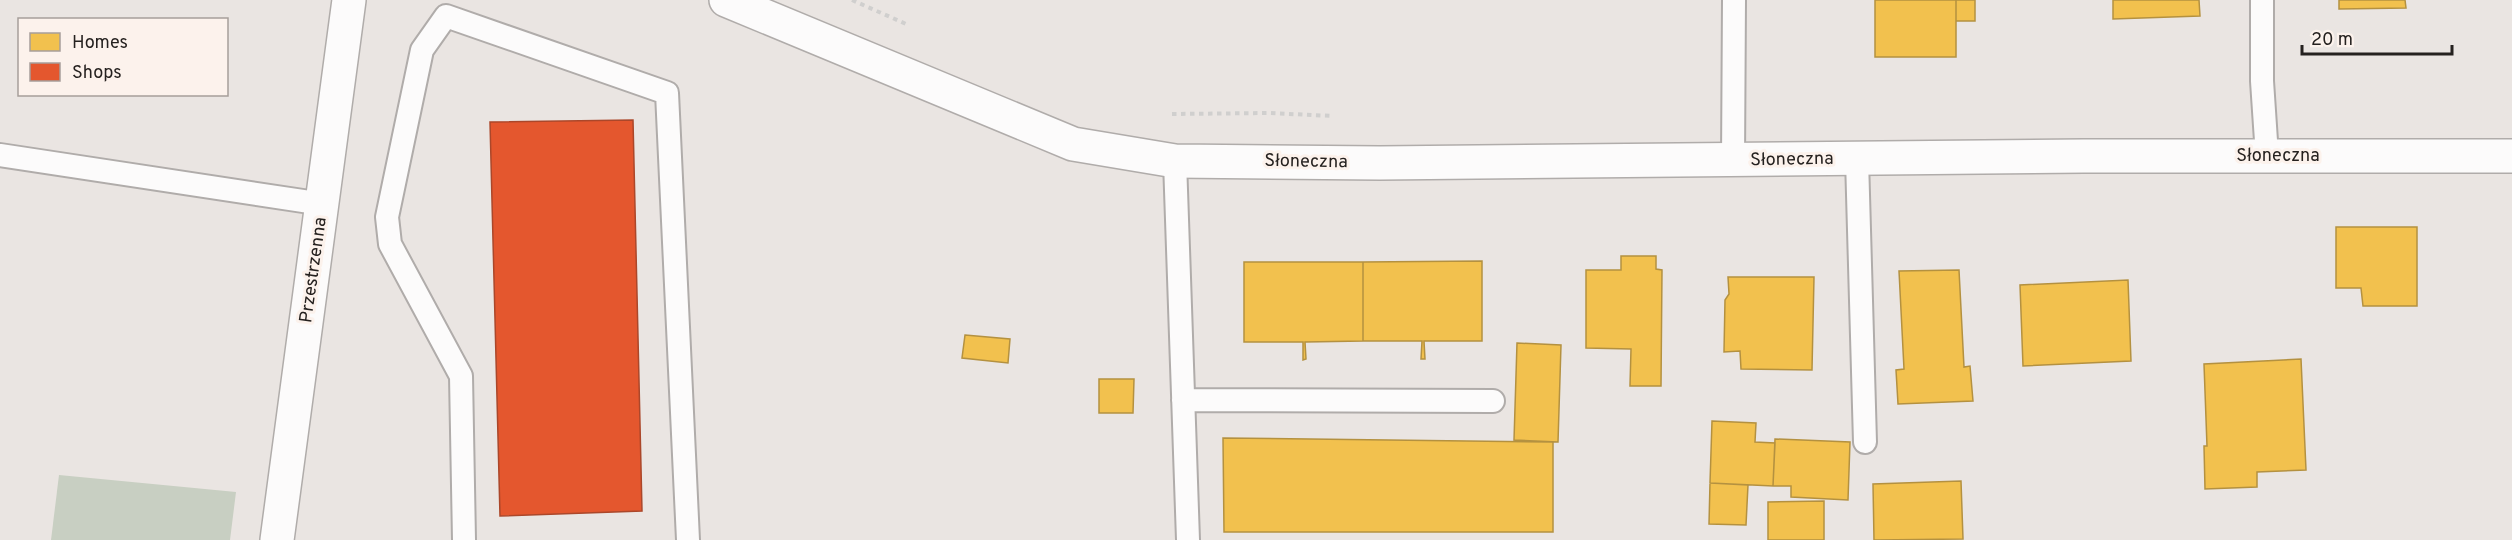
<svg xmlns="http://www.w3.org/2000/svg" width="2512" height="540" viewBox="0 0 2512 540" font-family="Overpass,sans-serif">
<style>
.green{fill:#c8cfc2}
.homes{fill:#f2c14e;stroke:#b49140;stroke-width:1.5}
.shops{fill:#e4572e;stroke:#ab472a;stroke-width:1.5}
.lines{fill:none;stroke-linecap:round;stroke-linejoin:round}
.service-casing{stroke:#b0acaa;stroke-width:26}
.minor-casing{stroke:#b0acaa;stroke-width:36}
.path{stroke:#d0cfce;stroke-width:4;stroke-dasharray:4.5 4.5;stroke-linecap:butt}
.service{stroke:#fcfbfb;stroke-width:22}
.minor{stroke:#fcfbfb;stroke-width:33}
.labels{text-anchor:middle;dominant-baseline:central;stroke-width:6;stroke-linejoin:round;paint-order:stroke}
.street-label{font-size:18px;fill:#25211f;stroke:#fcf2ec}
</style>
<rect width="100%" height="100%" fill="#eae5e2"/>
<path class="green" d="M59 475 236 492 230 540H51Z"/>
<path class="homes" d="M1875 0H1956V57H1875Z
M1956 0H1975V21H1956Z
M2113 0H2199L2200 16 2113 19Z
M2339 0H2405L2406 8 2339 9Z
M2336 227H2417V306H2363L2361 288H2336Z
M1621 256H1656V269L1662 270 1661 386H1630L1631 349 1586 348V270H1621Z
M1482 261V341H1424L1425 359H1421L1422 341H1363V262Z
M1244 262H1363V341L1305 342 1306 359 1303 360V342H1244Z
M1959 270 1964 367 1970 366 1973 401 1898 404 1896 370 1904 369 1899 271Z
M1728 277H1814L1812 370 1741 369 1740 351 1724 352 1725 300 1729 294Z
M2128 280 2131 361 2023 366 2020 285Z
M965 335 1010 339 1008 363 962 358Z
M1517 343 1561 345 1558 442 1514 440Z
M2301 359 2306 470 2257 472V487L2205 489 2204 446H2207L2204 364Z
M1099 379H1134L1133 413H1099Z
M1712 421 1756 423 1755 442 1775 443 1773 486 1710 483Z
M1223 438 1553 442V532H1224Z
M1775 439 1850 442 1848 500 1791 497V486H1773Z
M1961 481 1963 539 1874 540 1873 484Z
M1710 483 1748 485 1746 525 1709 524Z
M1824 501V540H1768V502Z"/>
<path class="shops" d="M633 120 642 511 500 516 490 122Z"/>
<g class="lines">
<defs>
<path id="service" d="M2262 0V81L2267 156
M0 155 323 204
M1857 159 1865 442
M1175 161 1188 540
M1733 161 1734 0
M1183 400 1493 401
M464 540 461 376 390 244 387 217 422 50 446 16 667 93 688 540"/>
<path id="minor" d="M726 0 1073 144 1175 161 1380 163 2084 156H2512
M277 540 349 0"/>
</defs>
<use href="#service" class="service-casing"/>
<use href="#minor" class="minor-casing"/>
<path class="path" d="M852 0 906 24
M1172 114 1269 113 1333 116"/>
<use href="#service" class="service"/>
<use href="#minor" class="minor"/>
</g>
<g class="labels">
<g class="street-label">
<text x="2278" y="156">Słoneczna</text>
<text transform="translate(1792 160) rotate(-1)">Słoneczna</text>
<text transform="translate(1306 162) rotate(1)">Słoneczna</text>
<text transform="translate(314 270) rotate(-82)">Przestrzenna</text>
</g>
</g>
<rect x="18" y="18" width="210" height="78" fill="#fcf2ec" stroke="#a69e9a" stroke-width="1.5"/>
<rect x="30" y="33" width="30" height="18" fill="#f2c14e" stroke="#a69e9a" stroke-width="1.5"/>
<text x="72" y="48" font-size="18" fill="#25211f">Homes</text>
<rect x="30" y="63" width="30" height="18" fill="#e4572e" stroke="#a69e9a" stroke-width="1.5"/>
<text x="72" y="78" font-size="18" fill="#25211f">Shops</text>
<path d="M2302 45v9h150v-9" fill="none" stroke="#25211f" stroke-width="3"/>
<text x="2311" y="45" font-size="18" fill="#25211f" stroke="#fcf2ec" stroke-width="4.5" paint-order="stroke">20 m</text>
</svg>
